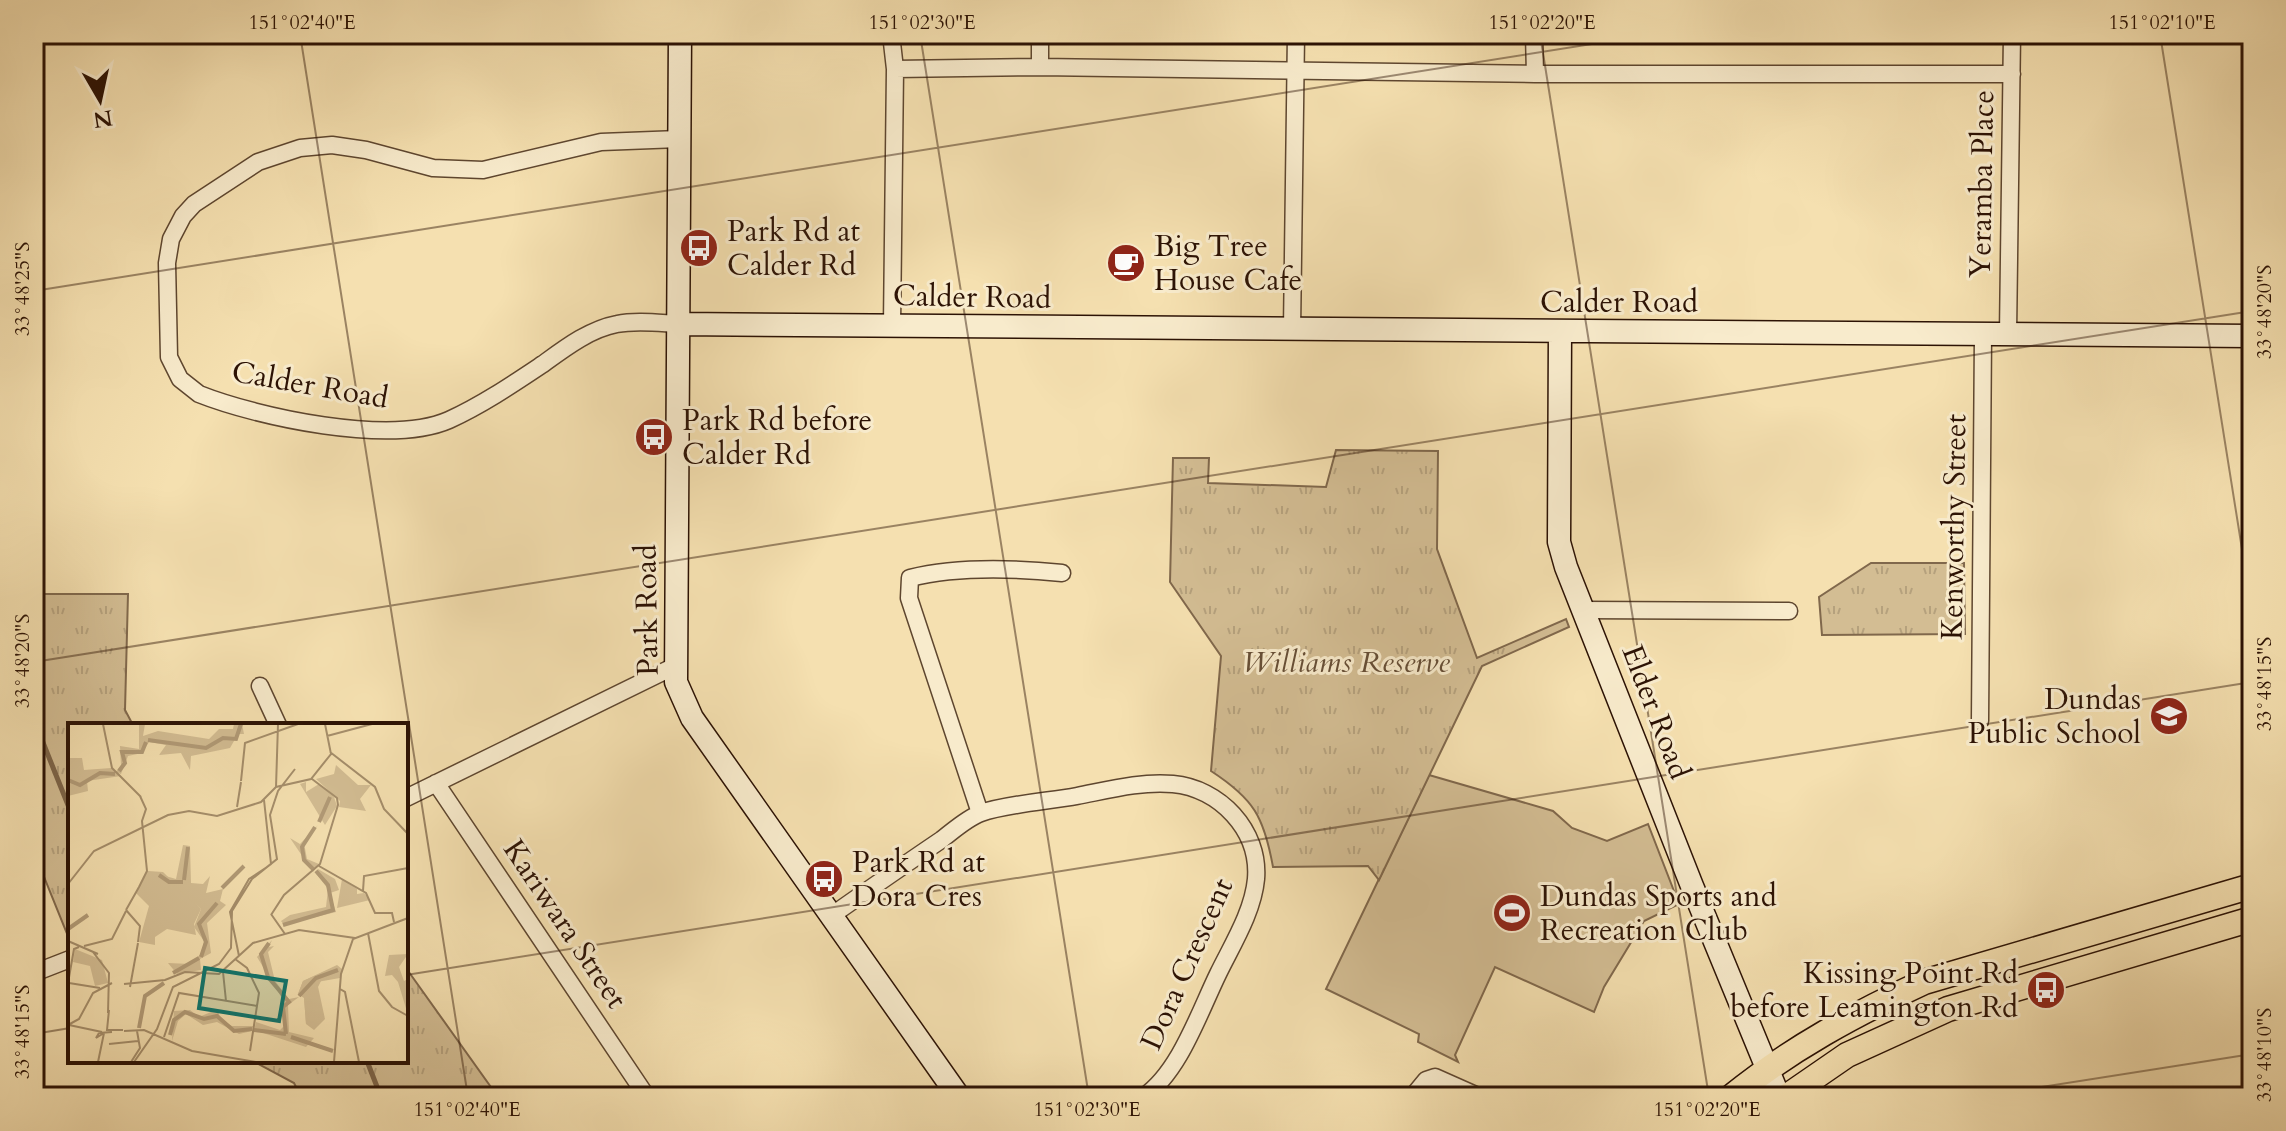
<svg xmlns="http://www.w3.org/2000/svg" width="2286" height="1131" viewBox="0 0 2286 1131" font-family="Cardo,serif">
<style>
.grass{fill:#d3bd93;stroke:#80684c;stroke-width:2}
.park{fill:url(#park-tufts);stroke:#80684c;stroke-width:2}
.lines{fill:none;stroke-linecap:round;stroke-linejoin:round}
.stream{stroke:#7c6448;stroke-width:5}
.street-casing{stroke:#5e462f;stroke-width:19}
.secondary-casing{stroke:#2c1204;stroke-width:25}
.primary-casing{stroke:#2c1204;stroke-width:27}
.street{stroke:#f8ebcc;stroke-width:16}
.secondary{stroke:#f8ebcc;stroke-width:22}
.primary{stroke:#f5e0b0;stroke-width:24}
.ticks{fill:none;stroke:#2c1204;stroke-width:2;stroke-opacity:0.45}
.labels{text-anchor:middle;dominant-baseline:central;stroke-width:6;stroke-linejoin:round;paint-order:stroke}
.street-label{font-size:30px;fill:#2c1204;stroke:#f8ebcc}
.poi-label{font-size:30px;fill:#2c1204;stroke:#f8ebcc;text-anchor:start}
.park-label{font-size:30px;font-style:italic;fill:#664e36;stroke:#f8ebcc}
.inset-river{fill:none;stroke:#b19a76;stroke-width:4}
.inset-road{fill:none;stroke:#a58e6b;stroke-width:2}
.view{fill:#0f766e;fill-opacity:0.15;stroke:#0f766e;stroke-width:4}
.inset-edge{fill:none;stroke:#2c1204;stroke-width:4}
.neatline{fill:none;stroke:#2c1204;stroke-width:3}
.ticks-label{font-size:20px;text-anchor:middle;fill:#2c1204}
</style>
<defs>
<pattern id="park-tufts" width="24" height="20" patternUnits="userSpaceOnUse" patternTransform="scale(2)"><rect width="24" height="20" fill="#d3bd93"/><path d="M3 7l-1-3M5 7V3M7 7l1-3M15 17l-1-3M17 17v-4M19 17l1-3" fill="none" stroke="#b5a17d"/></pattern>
</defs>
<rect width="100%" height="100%" fill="#f5e0b0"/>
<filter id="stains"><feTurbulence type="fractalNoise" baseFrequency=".0025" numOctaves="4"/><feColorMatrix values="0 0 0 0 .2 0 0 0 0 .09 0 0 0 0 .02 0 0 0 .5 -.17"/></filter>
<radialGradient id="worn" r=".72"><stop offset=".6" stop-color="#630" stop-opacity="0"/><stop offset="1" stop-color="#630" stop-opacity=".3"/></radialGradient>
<path class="grass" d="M1429 775 1553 811 1572 828 1607 841 1648 824 1679 904 1644 921 1604 987 1594 1012 1495 967 1455 1055 1458 1062 1418 1042 1419 1034 1326 989Z"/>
<path class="park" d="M1336 450 1438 451 1437 549 1477 658 1566 619 1569 627 1482 666 1379 880 1368 866 1273 867C1264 817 1254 799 1211 771L1221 656 1170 582 1173 458H1209L1208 483 1326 487Z
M1871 563H1964L1965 634 1822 635 1819 597Z
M34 594H128L125 710 133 725H70V941L34 852Z
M406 968 498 1097H301L294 1083 253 1061H406Z"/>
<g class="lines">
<path class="stream" d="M34 728 40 735 70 810
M367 1061 381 1097"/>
<defs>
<path id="street" d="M891 34 895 69 892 325
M1040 34V67
M1534 34 1535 74
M895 69 1040 67 1535 74H2012
M678 324C659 323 636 320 617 324 590 329 565 348 543 364 513 384 482 405 449 420 390 446 257 417 199 394L180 379 169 357 167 263 171 239 183 216 194 204 258 162 300 148 332 145 366 150 433 168 483 170 601 142 679 139
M1292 330 1296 34
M2008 334 2012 34
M1583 610 1789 611
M260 686 278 725
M1980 721 1983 334
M436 783 647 1097
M406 798 675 666
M980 813 909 598 910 578C958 566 1012 568 1062 573
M831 916C868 890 904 865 941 840 953 831 967 818 981 813 1006 804 1050 801 1077 796 1108 790 1141 781 1173 784 1219 788 1260 830 1256 879 1253 912 1232 945 1218 974 1199 1013 1179 1073 1143 1097
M34 973 70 959
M1412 1097 1426 1080 1435 1077 1480 1097"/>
<path id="secondary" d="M680 34 676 682 692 718 959 1097
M678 324 2252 336
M1560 332 1559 542 1566 567 1692 886 1779 1097"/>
<path id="primary" d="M1731 1097C1790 1049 1855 1014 1924 982L2252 886
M1786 1097 1847 1055 1948 1009 2252 919"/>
</defs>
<use href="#street" class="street-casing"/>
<use href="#secondary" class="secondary-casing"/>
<use href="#primary" class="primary-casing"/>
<use href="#street" class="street"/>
<use href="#secondary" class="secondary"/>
<use href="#primary" class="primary"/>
</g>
<path class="ticks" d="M300 34 468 1097M920 34 1089 1097M1540 34 1709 1097M2160 34 2252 612M34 291 1655 34M34 662 2252 311M406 975 2252 682M34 1034 70 1028M1978 1097 2252 1054"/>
<defs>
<symbol id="bus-disc" viewBox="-11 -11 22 22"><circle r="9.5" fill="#8f2418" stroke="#f8ebcc"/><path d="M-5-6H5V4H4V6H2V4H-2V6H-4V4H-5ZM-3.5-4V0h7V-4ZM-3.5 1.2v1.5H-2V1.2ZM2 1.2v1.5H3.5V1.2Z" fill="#fff"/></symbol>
<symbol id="cafe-disc" viewBox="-11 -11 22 22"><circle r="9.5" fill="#8f2418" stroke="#f8ebcc"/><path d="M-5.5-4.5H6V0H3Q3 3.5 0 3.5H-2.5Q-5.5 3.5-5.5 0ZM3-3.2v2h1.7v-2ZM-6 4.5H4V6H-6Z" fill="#fff"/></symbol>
<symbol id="school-disc" viewBox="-11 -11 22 22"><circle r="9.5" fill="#8f2418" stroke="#f8ebcc"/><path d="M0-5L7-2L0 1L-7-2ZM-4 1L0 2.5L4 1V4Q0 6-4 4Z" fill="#fff"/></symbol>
<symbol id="stadium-disc" viewBox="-11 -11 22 22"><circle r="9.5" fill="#8f2418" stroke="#f8ebcc"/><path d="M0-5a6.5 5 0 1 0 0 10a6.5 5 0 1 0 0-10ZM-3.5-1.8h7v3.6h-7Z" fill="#fff"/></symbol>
</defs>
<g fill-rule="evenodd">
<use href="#bus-disc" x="677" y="226" width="44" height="44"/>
<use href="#cafe-disc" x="1104" y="241" width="44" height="44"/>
<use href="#bus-disc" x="632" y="415" width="44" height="44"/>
<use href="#school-disc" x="2147" y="694" width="44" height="44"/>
<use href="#bus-disc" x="802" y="857" width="44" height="44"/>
<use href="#stadium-disc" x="1490" y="891" width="44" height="44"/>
<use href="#bus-disc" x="2024" y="968" width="44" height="44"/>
</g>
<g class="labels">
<g class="street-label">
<text transform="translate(1982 184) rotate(-89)">Yeramba Place</text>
<text transform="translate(972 297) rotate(1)">Calder Road</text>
<text x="1619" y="302">Calder Road</text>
<text transform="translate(310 385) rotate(10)">Calder Road</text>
<text transform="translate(1954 527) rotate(-89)">Kenworthy Street</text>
<text transform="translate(647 610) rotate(-91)">Park Road</text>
<text transform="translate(1656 712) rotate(69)">Elder Road</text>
<text transform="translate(565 924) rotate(56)">Kariwara Street</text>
<text transform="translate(1187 964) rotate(-66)">Dora Crescent</text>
</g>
<g class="poi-label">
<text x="727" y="231">Park Rd at<tspan x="727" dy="34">Calder Rd</tspan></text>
<text x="1154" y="246">Big Tree<tspan x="1154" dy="34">House Cafe</tspan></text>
<text x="682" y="420">Park Rd before<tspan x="682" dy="34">Calder Rd</tspan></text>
<text x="2141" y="699" text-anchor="end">Dundas<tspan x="2141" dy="34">Public School</tspan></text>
<text x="852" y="862">Park Rd at<tspan x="852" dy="34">Dora Cres</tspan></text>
<text x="1540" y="896">Dundas Sports and<tspan x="1540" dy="34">Recreation Club</tspan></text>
<text x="2018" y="973" text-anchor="end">Kissing Point Rd<tspan x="2018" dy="34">before Leamington Rd</tspan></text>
</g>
<g class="park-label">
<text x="1346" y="662">Williams Reserve</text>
</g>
</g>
<g transform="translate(68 723)">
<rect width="340" height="340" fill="#f5e0b0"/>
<path d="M80 148 95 149 133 186 126 201 128 212 99 206 87 214V222L71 219 81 183 68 170ZM269 242 274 246 272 255 249 259 257 296 246 307 238 301 236 275 230 271 235 258Z" fill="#d3bd93"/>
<path d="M268 42 290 62H303L292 76 298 88 271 84 272 78 248 56 266 51ZM250 102 236 120 239 136 251 141 245 149 222 115 232 121ZM115 122 122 123 123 160 135 161 142 153 138 170 155 166 152 178 158 182 139 200 143 230 132 236 133 247 109 251 100 240 122 241 134 230 136 218 126 204 133 186 94 152 108 156ZM250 146 267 156 271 167 262 170 268 189 216 202 213 198 222 192 258 184 260 166 247 149ZM269 243V250H257L250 264 247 260 246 266 239 265 245 285 239 295 244 301H238L236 274 230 271 235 258Z" fill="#d3bd93"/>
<path d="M71 1H77L75 13 90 8 141 16 151 6H165L166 1H174L176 11H170L162 25 123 33 122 47 113 30 91 32 98 22 81 19 74 30 60 33 53 51 48 49 53 42 52 23 71 26ZM0 35H14L16 47 43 45 53 53 19 58 20 68 0 73ZM238 59V69L251 61 266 74 269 83 257 102 232 61ZM274 156 289 166V171L296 170 302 177 269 185ZM204 217 201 224 206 223 200 229 207 258 221 276 231 274 220 282 221 309 246 315 238 324 186 307 188 299 212 307 217 302 215 277 189 234ZM7 226 34 237 40 260 27 263 22 243 5 239ZM340 231 331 244 336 258 340 256V292L330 259 324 252 317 253 321 232ZM150 286 152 296 164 303H185L184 308 171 311 149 299 135 302 118 291 110 298 104 318 106 288 122 287 131 294Z" fill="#d3bd93"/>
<path class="inset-river" d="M80 17 138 25 155 15 168 16 173 1M51 48 57 40 54 29H74L78 19M0 57 12 62 32 50 47 51M251 99 262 74M245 146 236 137 234 124 247 104M91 152 101 159H115M116 157 120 124M154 165 176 143M215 202 265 187 260 162 248 148M0 206 20 192M201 220 193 231 200 254 221 279 215 284 218 311M133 234 138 219 131 201 149 180M105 250 131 235M231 273 248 255 270 247M71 305 77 273 96 260M186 307 218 311M102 312 106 297 117 289 136 296 149 293 166 308 184 306M223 314 265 328"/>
<path class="inset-road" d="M35 1 44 45 73 74M259 13 304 1M262 29 307 64 316 86 340 111M173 58 177 20 230 1M208 64 210 1M169 84 173 59M251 143 298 170 307 190H324L326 199M195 147 203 141 196 77M0 161 26 128 100 92 121 88 149 93 193 79 208 64 243 56 263 31 257 1M71 164 79 148 74 98 78 86 72 73M295 168 296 153 340 145M58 187 72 203 70 219M58 187 71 164M203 191 217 211M203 192 216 172 252 141 270 82 269 75 244 56M300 210 311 268 324 284 340 293M0 218 30 231M16 223 44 216 58 188M25 229 41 250 40 290M171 233 162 189 181 156 199 144M167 236 179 245 191 270 182 328M155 249 158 278M0 260 6 226 11 224M1 260 32 265M56 261 97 257 117 249 151 251 185 220 231 207 287 215M62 264 70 220M272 266 277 269 291 339M41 287 39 307H55M0 302 11 296 25 270 44 260M1 302 34 309M56 308 76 307 124 328 188 339M36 310 28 315 31 310 44 309M96 314 111 270 189 283M41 321 70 318M30 339 36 310M63 339 72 325 69 308M66 339 89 306 105 264 151 241 163 225 164 188 184 156 209 136 202 92 210 68 227 46M266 339 273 251 285 216 340 195"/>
<path class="view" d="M137 245 218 258 211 298 131 285Z"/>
<rect width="340" height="340" class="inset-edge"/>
</g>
<rect width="2286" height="1131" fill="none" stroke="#f5e0b0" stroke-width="88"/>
<g transform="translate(100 100) rotate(171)" stroke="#f8ebcc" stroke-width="6" paint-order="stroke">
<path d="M0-6L14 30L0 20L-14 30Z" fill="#2c1204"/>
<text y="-12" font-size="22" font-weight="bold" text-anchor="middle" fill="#2c1204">N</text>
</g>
<rect x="44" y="44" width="2198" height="1043" class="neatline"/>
<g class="ticks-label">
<text x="302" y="29">151°02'40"E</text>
<text x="922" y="29">151°02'30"E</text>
<text x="1542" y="29">151°02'20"E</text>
<text x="2162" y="29">151°02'10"E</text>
<text transform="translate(22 289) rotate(-90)" y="7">33°48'25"S</text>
<text transform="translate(2264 312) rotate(-90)" y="7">33°48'20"S</text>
<text transform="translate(22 661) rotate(-90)" y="7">33°48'20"S</text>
<text transform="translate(2264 684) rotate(-90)" y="7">33°48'15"S</text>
<text transform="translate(22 1032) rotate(-90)" y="7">33°48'15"S</text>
<text transform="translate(2264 1055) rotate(-90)" y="7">33°48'10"S</text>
<text x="467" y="1116">151°02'40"E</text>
<text x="1087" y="1116">151°02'30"E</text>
<text x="1707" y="1116">151°02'20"E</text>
</g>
<rect width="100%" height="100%" filter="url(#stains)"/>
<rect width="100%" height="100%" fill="url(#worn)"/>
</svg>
